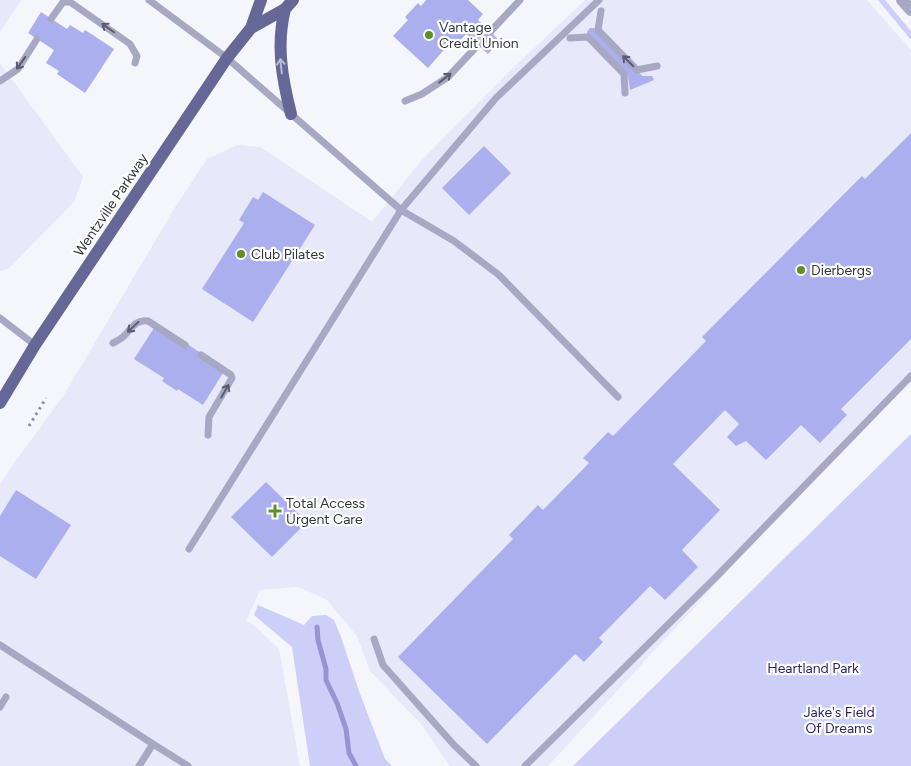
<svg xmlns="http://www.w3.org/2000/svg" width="911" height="766" viewBox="0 0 911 766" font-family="Figtree,sans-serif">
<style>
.built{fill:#e7e8f9}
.green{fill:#cccff7}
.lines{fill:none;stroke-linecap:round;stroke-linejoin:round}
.stream{stroke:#9396d3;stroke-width:5}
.building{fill:#acafee}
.path{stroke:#91919b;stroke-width:3;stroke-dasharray:2.5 4;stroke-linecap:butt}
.service{stroke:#a6a8c4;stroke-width:7}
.minor{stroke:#a6a8c4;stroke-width:12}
.primary{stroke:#656797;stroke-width:12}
.oneway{stroke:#5b5d6f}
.oneway2{stroke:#babbd0}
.poi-dot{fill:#5e9027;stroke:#fff;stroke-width:2}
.labels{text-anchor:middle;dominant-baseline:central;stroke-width:4.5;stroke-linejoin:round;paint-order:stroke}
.poi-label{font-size:14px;fill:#333441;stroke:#fff;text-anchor:start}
.street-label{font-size:14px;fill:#333441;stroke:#fff}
.park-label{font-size:14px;fill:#2b246b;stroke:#fff}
</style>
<rect width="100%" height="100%" fill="#f5f5fc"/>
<path class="built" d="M0 0H21L0 32Z
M585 0H867L911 50V372L548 766H450L420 723 370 671 357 636 326 599 298 587 260 590 246 621 254 625 279 649 300 766H0V485L12 466 64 395 174 209 207 159 237 145 260 147 372 222 421 161 510 71Z
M0 63 83 177 74 202 8 269 0 271Z"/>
<path class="green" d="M878 0H885L911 31V40Z
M911 434V766H573Z
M258 605 304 625 312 616 326 615 334 620 341 637 360 694 385 759 392 766H310L292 647 254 615Z"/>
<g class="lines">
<path class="stream" d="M317 627 318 640 326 669V680L337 703 346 729 349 753 356 766"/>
</g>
<path class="building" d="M426 0H468L483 14 478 20 500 41 488 54 466 34 453 48 449 44 428 68 393 36 408 20 405 17 418 3 421 6Z
M41 12 67 29 70 25 83 33 85 30 114 49 85 93 57 74 59 71 46 63 54 50 28 33Z
M590 28H594L639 73 643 76H652L654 80 630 90 628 76 588 35 587 32Z
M911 133V339L841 409 847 415 820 443 801 425 766 460 746 441 736 446 727 437 739 424 725 410 673 464 720 510 682 550 698 567 665 600 650 586 599 638 603 642 584 662 575 654 487 744 398 657 513 539 509 535 538 505 543 510 589 463 583 458 608 432 613 436 706 341 702 337 862 176 865 179Z
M484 146 511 173 469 215 442 188Z
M263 192 315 225 253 322 202 289 244 223 239 220 253 197 258 200Z
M154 328 186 343 202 354 223 373 203 405 178 389 177 391 162 381 164 378 134 359Z
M266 482 307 522 272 557 231 517Z
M16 490 71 525 36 579 0 556V516Z"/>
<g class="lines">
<path class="path" d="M29 426 46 398"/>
<path class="service" d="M149 0 227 58 401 210 454 241 499 275 618 397
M601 11 598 30 637 70 657 66
M51 19 63 2H70L130 44 137 56 135 63
M491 31 520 0
M570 38 588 37 624 74 625 93
M0 81 18 69 37 39
M405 101 422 94 448 77 478 45
M0 318 35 345
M113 343C117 341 121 339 124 336 132 328 136 319 148 321L185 345
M201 355 231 375 232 378 209 417 208 435
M189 549 401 210 496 98 599 0
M374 639 383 665 454 745 476 766
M0 645 153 744 139 766
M0 707 6 697
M153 744 188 766
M525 766 716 577 911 376"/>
<path class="minor" d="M902 0 911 10"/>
<path class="primary" d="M285 9C276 45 282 78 291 114
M251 28 285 9 293 0
M0 403 35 345 227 58 251 28 261 0"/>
</g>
<defs><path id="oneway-shaft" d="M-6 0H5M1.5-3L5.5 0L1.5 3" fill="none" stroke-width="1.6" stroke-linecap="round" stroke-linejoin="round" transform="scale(1.25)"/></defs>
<g class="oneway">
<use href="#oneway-shaft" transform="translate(108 28) rotate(-145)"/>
<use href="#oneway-shaft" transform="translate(628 61) rotate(-135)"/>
<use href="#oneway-shaft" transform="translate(21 63) rotate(125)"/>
<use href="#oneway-shaft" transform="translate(445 78) rotate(-38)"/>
<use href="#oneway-shaft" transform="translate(133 327) rotate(137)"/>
<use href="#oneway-shaft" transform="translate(225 391) rotate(-60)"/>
</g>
<use class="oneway2" href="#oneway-shaft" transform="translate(281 66) rotate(-96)"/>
<g class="poi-dot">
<circle cx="429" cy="35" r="5"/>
<circle cx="241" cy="254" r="5"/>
<circle cx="801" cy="270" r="5"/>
<path d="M272.5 503.5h5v5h5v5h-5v5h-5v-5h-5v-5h5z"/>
</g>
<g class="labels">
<g class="poi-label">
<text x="439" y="27">Vantage<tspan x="439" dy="16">Credit Union</tspan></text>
<text x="251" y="254">Club Pilates</text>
<text x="811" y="270">Dierbergs</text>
<text x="286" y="503">Total Access<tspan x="286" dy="16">Urgent Care</tspan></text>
</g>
<g class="street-label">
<text transform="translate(111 205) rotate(-56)">Wentzville Parkway</text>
</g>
<g class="park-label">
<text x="813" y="668">Heartland Park</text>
<text x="839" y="712">Jake's Field<tspan x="839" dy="16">Of Dreams</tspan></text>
</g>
</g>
</svg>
